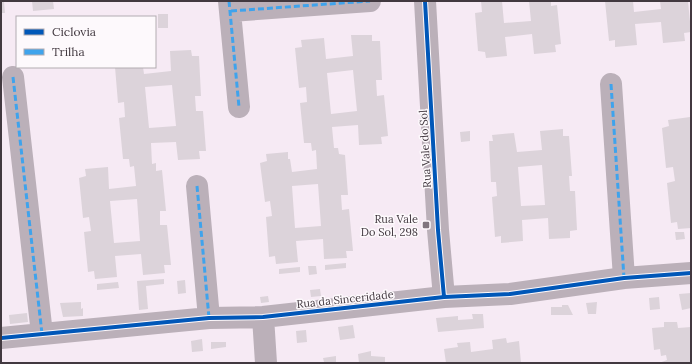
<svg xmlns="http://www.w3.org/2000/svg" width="692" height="364" viewBox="0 0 692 364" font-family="Lora,serif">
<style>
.building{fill:#dcd3da;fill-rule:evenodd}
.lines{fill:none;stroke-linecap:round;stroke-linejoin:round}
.minor{stroke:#bbb0b9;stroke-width:22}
.quiet{stroke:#3fa3ec;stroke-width:3;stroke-dasharray:6 3;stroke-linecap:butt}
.cycleway-casing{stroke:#fdf9fc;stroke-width:6}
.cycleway{stroke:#0057b8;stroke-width:4}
.poi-dot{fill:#81777f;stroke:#fdf9fc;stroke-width:1.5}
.labels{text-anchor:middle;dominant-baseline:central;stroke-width:3;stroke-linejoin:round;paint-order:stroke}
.street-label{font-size:11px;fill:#423940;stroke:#fdf9fc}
.poi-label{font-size:11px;fill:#423940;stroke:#fdf9fc;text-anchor:end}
</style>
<rect width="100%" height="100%" fill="#f6eaf4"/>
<path class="building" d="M1 1H4L5 13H1Z
M32 1H53L54 9 33 11Z
M481 1H502L504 23 531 21 529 1H551V6L557 5 561 44 555 45 556 52 534 54 532 34 505 37 507 56 486 58 485 52 478 51 475 13 482 12Z
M605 1H633L634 12 661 9 660 1H688L691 32 684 33 685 41 663 43 661 22 635 24 637 45 615 47V40L609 41Z
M158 14H168V28H158Z
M351 35H372V41H380L382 80H376L377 96 384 95 388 136 381 137 382 144 359 145 358 125 332 127 334 148H338L339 154 345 155 348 195H341L342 210 349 209 353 251H346L347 258 324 259 323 239 296 241 298 262 276 264 275 256 269 257 266 217 272 216 270 201 265 202 260 163 267 161 266 154 288 152V159H290L292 172 317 169 316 150 312 151 311 143H304L300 103 307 102 306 87 299 88 295 48 302 47 301 40 324 38 326 59 353 56ZM353 70 357 111 331 114 327 73ZM318 184 321 226 295 228 292 186Z
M191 50 192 56H199L201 96H195L196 111H203L206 151H199L200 159 178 160 176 142 151 143 152 164 156 163V171L162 170 166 211H160V225H167L171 265H164L165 273 143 275 141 254 115 256 117 277 95 279 94 271 88 272 84 232 91 231 89 217 83 218 79 178 86 176 85 169 108 167 109 189 136 186 134 166 130 167 129 159H123L119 118 125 117 124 102 118 103 115 67H143L144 74 171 71 170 51ZM172 85 176 126 149 128 145 87ZM137 199 140 241 114 243 110 201Z
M690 117 691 228 678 229 677 222 671 223 667 183 675 181 673 167 666 168 662 128 669 126 668 120Z
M563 129V136H569L572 176H569L570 191H575L577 230 570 231V238L549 239 548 218 522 220 523 241 501 243V236L495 237 492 197 497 196 496 182H491L489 141H493L492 135 514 133 517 152 542 150 540 131ZM542 165 545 205 521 206 518 167Z
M470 131V141L461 142 460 132Z
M675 232H684L685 239 676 240Z
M346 263V268L325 270V265Z
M308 266H316L317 274 309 275Z
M300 267V272L279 274V269Z
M164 279V284L146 286 148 309 139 310 137 281Z
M185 280 186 293 178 294 177 281Z
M118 282 119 288 97 290V284Z
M320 289 321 296 311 297 310 290Z
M691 293V308L682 310 679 294Z
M268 296 269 302 261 303 260 297Z
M659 297 660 309 650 310 649 298Z
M81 302V309L83 308V316L63 317 60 303Z
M597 302 596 314H588L586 303Z
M562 305H568L573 315H551V307H562Z
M27 313 28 322 10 324 9 315Z
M472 314H483L484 328 438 332 436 318 458 316V320L473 319Z
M664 322H677L678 328 691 327V363H659L667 360 666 355 661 356 660 349 654 350 652 328 664 327Z
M353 325 355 338 340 340 338 327Z
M306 330 307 342 297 343 296 331Z
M506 338 507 343 519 341 521 363H446L444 349 458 347 457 343 470 342 471 352 493 349 492 340Z
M202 339 203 351 192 352 191 341Z
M211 342H226V347L211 349Z
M371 351V356L385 357V363H359L358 354Z
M336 356V363H320L324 362 323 358Z"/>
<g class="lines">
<path class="minor" d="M229 1 239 107
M425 1 438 230 444 297
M231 11 370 1
M13 77 42 334
M611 84 624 278
M197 186 209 318
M263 317 266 363
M1 338 209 318 263 317 444 297 510 294 624 278 691 273"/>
<path class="quiet" d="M229 1 239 107
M231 11 370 1
M13 77 42 334
M611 84 624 278
M197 186 209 318"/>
<defs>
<path id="cycleway" d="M425 1 438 230 444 297
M1 338 209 318 263 317 444 297 510 294 624 278 691 273"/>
</defs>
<use href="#cycleway" class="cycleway-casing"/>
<use href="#cycleway" class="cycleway"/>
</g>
<rect class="poi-dot" x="422" y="221" width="8" height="8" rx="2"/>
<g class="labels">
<g class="street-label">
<text transform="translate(425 149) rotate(-93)">Rua Vale do Sol</text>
<text transform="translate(345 299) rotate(-6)">Rua da Sinceridade</text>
</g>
<g class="poi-label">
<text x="418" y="219">Rua Vale<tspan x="418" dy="13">Do Sol, 298</tspan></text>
</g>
</g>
<rect width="692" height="364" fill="none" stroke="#423940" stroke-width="4"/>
<rect x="16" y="16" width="140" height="52" fill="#fdf9fc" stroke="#b2acb1"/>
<rect x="24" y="29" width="20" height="6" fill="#0057b8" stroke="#b2acb1"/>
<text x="52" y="36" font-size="12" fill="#423940">Ciclovia</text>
<rect x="24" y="49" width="20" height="6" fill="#3fa3ec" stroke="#b2acb1"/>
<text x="52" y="56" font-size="12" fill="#423940">Trilha</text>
</svg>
